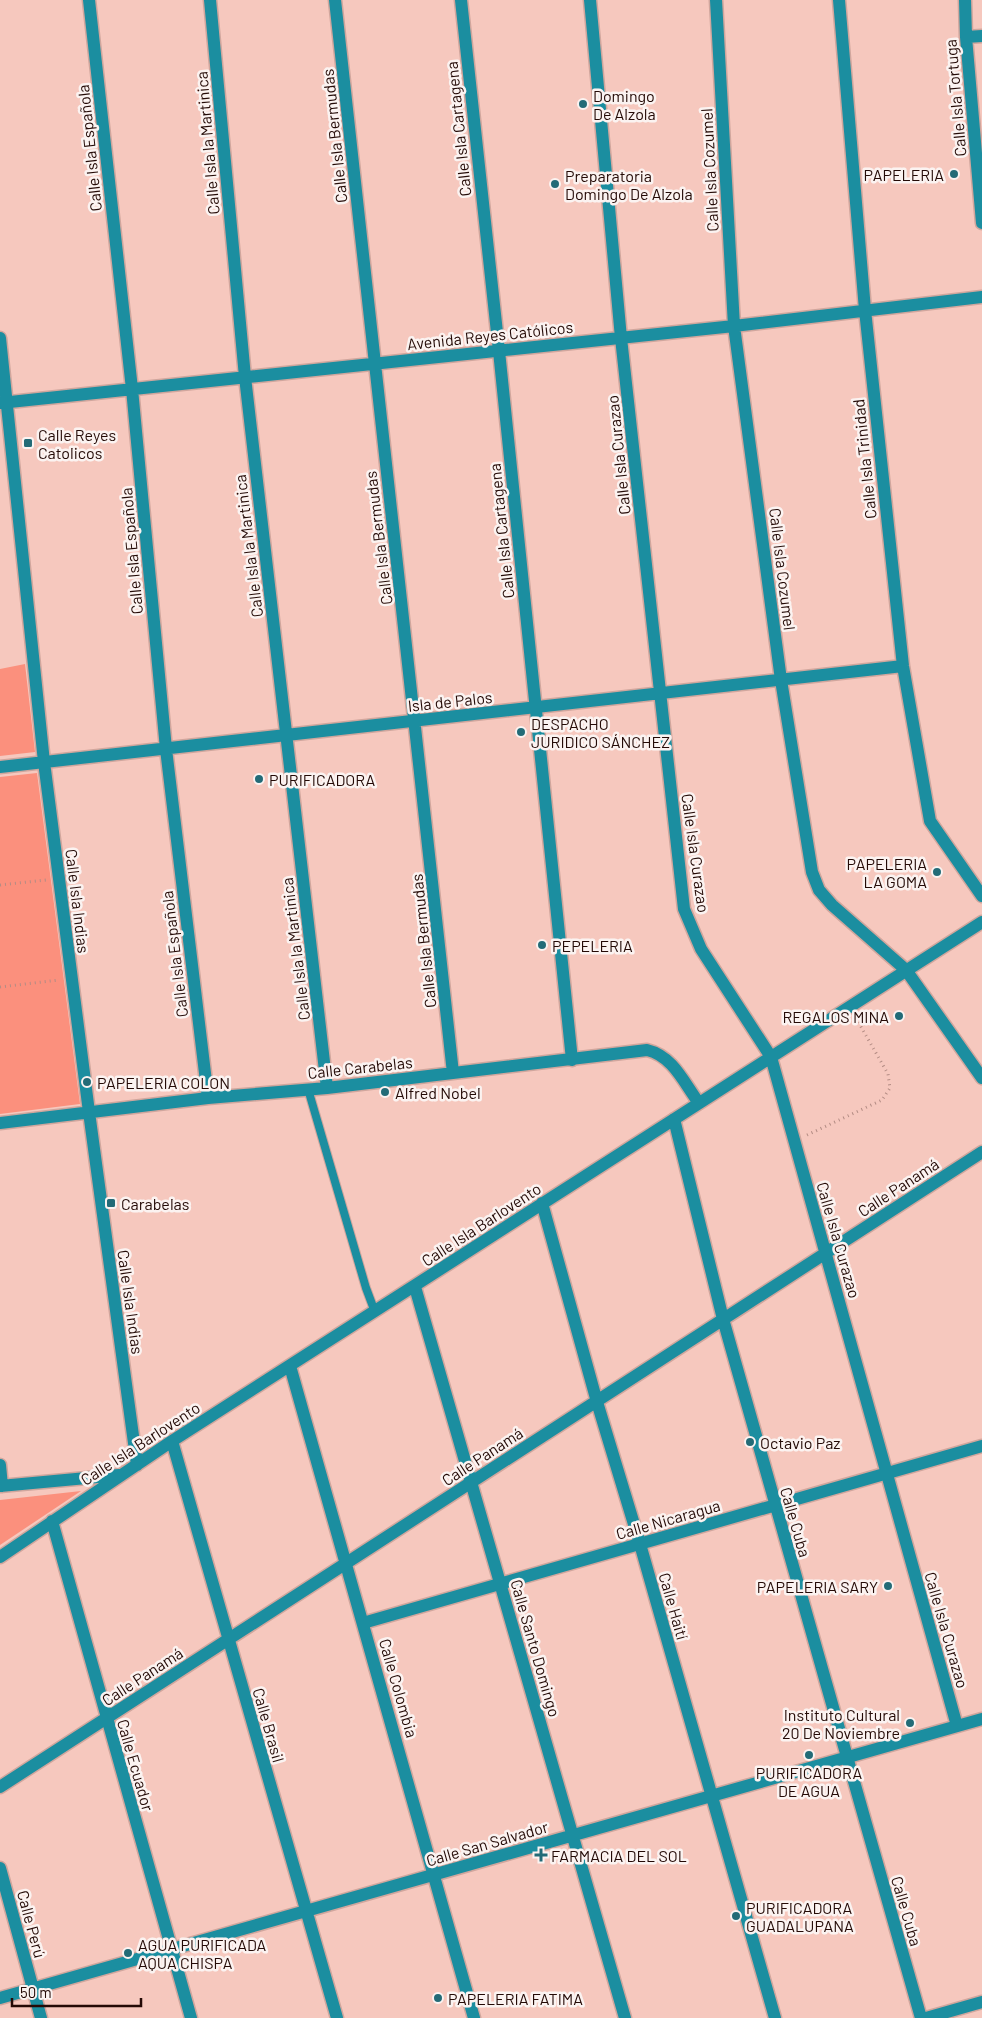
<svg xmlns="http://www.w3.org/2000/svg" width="982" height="2018" viewBox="0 0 982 2018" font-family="Barlow,sans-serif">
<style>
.green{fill:#fb907d}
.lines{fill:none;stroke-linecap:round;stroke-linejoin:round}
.service-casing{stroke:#d0a69d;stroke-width:10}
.minor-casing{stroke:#d0a69d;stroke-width:15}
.path{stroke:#b38c84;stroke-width:3;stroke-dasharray:1 4;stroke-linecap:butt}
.service{stroke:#1b8ea0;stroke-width:8}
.minor{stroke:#1b8ea0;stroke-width:12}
.poi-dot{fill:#236b77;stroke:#fbf3f1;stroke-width:2}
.labels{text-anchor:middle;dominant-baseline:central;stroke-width:5;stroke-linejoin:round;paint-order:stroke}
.poi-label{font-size:16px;fill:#240a06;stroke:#fbf3f1;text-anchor:start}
.street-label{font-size:16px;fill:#240a06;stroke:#fbf3f1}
</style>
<rect width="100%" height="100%" fill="#f6c8be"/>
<path class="green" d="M25 664 35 752 0 756V669Z
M37 773 80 1104 0 1114V777Z
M81 1491 0 1545V1500Z"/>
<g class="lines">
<defs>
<path id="service" d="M308 1089 366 1288 375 1312"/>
<path id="minor" d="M89 0 132 389 166 749 208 1098
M210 0 245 377 327 1088
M335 0 453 1073
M461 0 499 351 572 1060
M590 0 621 338 684 909 701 949 771 1057 957 1726
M716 0 734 326 781 680 812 872 819 890 832 905 906 970 982 1078
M839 0 865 310 903 666 930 821 982 896
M965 0 966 37 982 223
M966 37 982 36
M0 338 44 762 89 1112 137 1465
M0 403 734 326 982 297
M0 767 903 666
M674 1119 723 1319 921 2018
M0 1123 208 1098 327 1088 647 1050C673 1056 684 1083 699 1103
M542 1203 597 1402 640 1544 775 2018
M415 1287 625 2018
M290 1366 474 2018
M172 1441 337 2018
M0 1465 2 1486
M0 1486 119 1475
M52 1521 191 2018
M0 1557 172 1441 982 922
M363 1623 982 1446
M0 1787 982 1152
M0 1868 41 2018
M0 1998 982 1719
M926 2018 982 2002"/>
</defs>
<use href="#service" class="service-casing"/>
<use href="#minor" class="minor-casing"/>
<path class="path" d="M0 885 46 880
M0 987 59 980
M807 1135 882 1100 890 1088 888 1074 856 1018"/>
<use href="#service" class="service"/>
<use href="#minor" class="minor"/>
</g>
<g class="poi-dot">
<circle cx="583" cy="104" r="5"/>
<circle cx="954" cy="174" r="5"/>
<circle cx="555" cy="184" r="5"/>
<rect x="23" y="438" width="10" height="10" rx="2.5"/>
<circle cx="521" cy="732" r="5"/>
<circle cx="259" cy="779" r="5"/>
<circle cx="937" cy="872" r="5"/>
<circle cx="542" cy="945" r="5"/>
<circle cx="899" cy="1016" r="5"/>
<circle cx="87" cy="1082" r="5"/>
<circle cx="385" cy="1092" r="5"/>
<rect x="106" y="1198" width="10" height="10" rx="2.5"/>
<circle cx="750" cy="1442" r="5"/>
<circle cx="888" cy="1586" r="5"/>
<circle cx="910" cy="1723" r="5"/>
<circle cx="809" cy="1755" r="5"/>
<path d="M538.5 1847.5h5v5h5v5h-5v5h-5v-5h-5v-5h5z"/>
<circle cx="736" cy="1916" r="5"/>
<circle cx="128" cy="1953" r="5"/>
<circle cx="438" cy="1998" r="5"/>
</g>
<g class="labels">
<g class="poi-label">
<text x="593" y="95">Domingo<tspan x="593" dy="18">De Alzola</tspan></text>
<text x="944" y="174" text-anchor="end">PAPELERIA</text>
<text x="565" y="175">Preparatoria<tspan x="565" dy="18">Domingo De Alzola</tspan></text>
<text x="38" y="434">Calle Reyes<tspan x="38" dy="18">Catolicos</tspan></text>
<text x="531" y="723">DESPACHO<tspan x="531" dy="18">JURIDICO SÁNCHEZ</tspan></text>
<text x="269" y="779">PURIFICADORA</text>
<text x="927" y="863" text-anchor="end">PAPELERIA<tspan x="927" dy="18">LA GOMA</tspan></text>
<text x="552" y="945">PEPELERIA</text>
<text x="889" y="1016" text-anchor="end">REGALOS MINA</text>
<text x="97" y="1082">PAPELERIA COLON</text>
<text x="395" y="1092">Alfred Nobel</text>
<text x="121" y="1203">Carabelas</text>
<text x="760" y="1442">Octavio Paz</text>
<text x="878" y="1586" text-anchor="end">PAPELERIA SARY</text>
<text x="900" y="1714" text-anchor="end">Instituto Cultural<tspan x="900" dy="18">20 De Noviembre</tspan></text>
<text x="809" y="1772" text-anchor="middle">PURIFICADORA<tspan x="809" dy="18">DE AGUA</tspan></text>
<text x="551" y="1855">FARMACIA DEL SOL</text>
<text x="746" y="1907">PURIFICADORA<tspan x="746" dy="18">GUADALUPANA</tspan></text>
<text x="138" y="1944">AGUA PURIFICADA<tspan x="138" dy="18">AQUA CHISPA</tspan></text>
<text x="448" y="1998">PAPELERIA FATIMA</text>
</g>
<g class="street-label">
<text transform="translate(955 98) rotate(-95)">Calle Isla Tortuga</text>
<text transform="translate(458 129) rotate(-96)">Calle Isla Cartagena</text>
<text transform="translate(334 136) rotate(-96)">Calle Isla Bermudas</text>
<text transform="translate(207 143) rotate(-95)">Calle Isla la Martinica</text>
<text transform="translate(89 148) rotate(-96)">Calle Isla Española</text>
<text transform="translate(709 170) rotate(-93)">Calle Isla Cozumel</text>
<text transform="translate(490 335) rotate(-6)">Avenida Reyes Católicos</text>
<text transform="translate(618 455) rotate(-96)">Calle Isla Curazao</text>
<text transform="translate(864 459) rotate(-96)">Calle Isla Trinidad</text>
<text transform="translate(501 531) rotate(-96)">Calle Isla Cartagena</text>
<text transform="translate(378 538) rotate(-97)">Calle Isla Bermudas</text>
<text transform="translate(248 546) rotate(-97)">Calle Isla la Martinica</text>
<text transform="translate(131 551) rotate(-95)">Calle Isla Española</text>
<text transform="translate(783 569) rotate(83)">Calle Isla Cozumel</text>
<text transform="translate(450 701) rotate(-6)">Isla de Palos</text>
<text transform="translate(696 853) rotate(82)">Calle Isla Curazao</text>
<text transform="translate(78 901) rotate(83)">Calle Isla Indias</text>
<text transform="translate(423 941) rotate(-96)">Calle Isla Bermudas</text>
<text transform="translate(295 949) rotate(-97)">Calle Isla la Martinica</text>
<text transform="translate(174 954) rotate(-97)">Calle Isla Española</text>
<text transform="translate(360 1067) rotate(-6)">Calle Carabelas</text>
<text transform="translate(898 1187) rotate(-33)">Calle Panamá</text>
<text transform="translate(481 1224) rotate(-33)">Calle Isla Barlovento</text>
<text transform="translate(839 1240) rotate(74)">Calle Isla Curazao</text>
<text transform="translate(131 1302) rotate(82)">Calle Isla Indias</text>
<text transform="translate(140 1443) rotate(-33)">Calle Isla Barlovento</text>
<text transform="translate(482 1456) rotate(-33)">Calle Panamá</text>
<text transform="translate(668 1519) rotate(-16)">Calle Nicaragua</text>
<text transform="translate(796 1522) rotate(74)">Calle Cuba</text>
<text transform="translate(674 1606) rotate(74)">Calle Haití</text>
<text transform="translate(947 1630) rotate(74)">Calle Isla Curazao</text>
<text transform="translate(536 1648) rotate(74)">Calle Santo Domingo</text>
<text transform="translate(142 1676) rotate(-33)">Calle Panamá</text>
<text transform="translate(399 1688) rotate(74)">Calle Colombia</text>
<text transform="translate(269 1725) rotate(74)">Calle Brasil</text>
<text transform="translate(136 1765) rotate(74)">Calle Ecuador</text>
<text transform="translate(487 1843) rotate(-16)">Calle San Salvador</text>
<text transform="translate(907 1911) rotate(74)">Calle Cuba</text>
<text transform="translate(32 1924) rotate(75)">Calle Perú</text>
</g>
</g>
<path d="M12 1998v8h129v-8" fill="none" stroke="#240a06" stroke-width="2.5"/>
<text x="20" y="1998" font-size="15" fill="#240a06" stroke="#fbf3f1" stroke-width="4" paint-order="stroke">50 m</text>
</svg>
